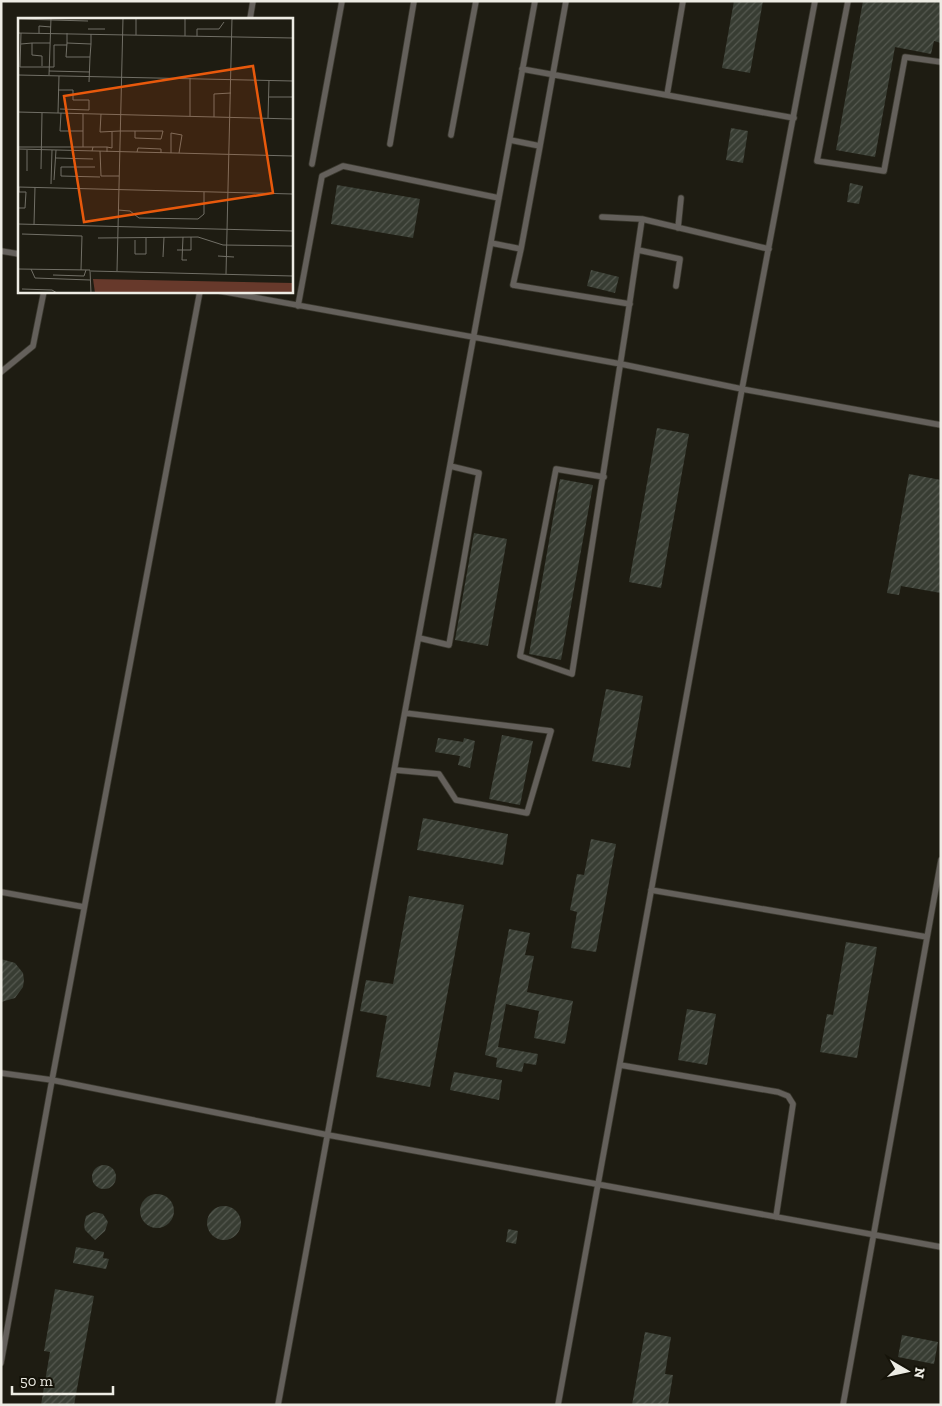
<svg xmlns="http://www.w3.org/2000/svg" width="942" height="1406" viewBox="0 0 942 1406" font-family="'Zilla Slab',serif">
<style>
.building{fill:url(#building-hatch)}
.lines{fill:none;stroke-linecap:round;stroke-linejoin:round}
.service-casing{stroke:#3b392f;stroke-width:7}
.service{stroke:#64605b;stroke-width:5.5}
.inset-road{fill:none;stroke:#716f66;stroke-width:1}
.view{fill:#e8590c;fill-opacity:0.15;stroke:#e8590c;stroke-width:2.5}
.inset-edge{fill:none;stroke:#edece4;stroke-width:2.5}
</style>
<defs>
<pattern id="building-hatch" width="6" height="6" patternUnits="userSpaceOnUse" patternTransform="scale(1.25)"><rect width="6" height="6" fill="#383d33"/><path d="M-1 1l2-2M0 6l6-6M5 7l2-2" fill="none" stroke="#555950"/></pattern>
</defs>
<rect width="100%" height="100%" fill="#1e1c12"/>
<path class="building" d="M734 1H763L750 73 722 68Z
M863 1H941V43L934 41 931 54 895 47 875 157 836 150Z
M731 128 748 131 743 163 726 160Z
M850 183 863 186 859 204 847 202Z
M337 185 420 199 413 238 331 224Z
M591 270 619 277 615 293 587 286Z
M657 428 689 434 661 588 629 582Z
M909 474 941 480V593L901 586 899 595 887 593Z
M560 479 593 485 561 660 529 654Z
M474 533 507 539 488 646 455 640Z
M606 689 643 696 630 768 592 761Z
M502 735 533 741 520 805 489 799Z
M438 738 463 742 464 738 475 741 470 768 458 765 460 756 435 752Z
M423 818 508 834 503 865 417 850Z
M591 839 616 844 596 952 571 948 577 912 570 910 577 874 584 875Z
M409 896 464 905 430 1087 376 1077 387 1016 360 1011 366 980 393 984Z
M509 929 530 933 525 955 534 956 527 992 573 1001 565 1044 534 1038 539 1011 506 1004 498 1047 538 1054 536 1065 524 1063 522 1072 496 1067 497 1058 485 1055Z
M846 942 877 947 857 1058 820 1052 827 1014 833 1015Z
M1 959 15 963 23 973 24 980 23 987 15 998 1 1002Z
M687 1009 716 1014 707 1065 678 1060Z
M454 1072 502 1080 499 1100 450 1090Z
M92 1177a12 12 0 1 1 24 0a12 12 0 1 1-24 0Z
M140 1211a17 17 0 1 1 34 0a17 17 0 1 1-34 0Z
M207 1223a17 17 0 1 1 34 0a17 17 0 1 1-34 0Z
M94 1212 103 1214 108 1222 105 1231 95 1240 85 1230 84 1225 86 1216Z
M508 1229 518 1231 516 1244 506 1242Z
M76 1247 104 1252 103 1258 109 1259 106 1269 73 1263Z
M55 1289 94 1296 74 1405H41L50 1352 44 1351Z
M645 1332 671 1337 665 1374 673 1375 668 1405H632Z
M902 1335 938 1342 934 1364 898 1357Z"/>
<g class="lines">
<defs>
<path id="service" d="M848 1 817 161 884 171 905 57 941 62
M250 19 253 1
M522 69 794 118
M667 95 683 1
M451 135 476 1
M390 144 414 1
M540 146 566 1
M312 164 342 1
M602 217 642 219
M678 228 681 198
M491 243 521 249 540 146 510 140
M521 249 513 285 630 304
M638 250 680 259 676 286
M1 251 19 254
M220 291 621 364 742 389 941 425
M298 306 322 176 343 166 499 198
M1 372 33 346 44 291
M604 477 556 469 520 656 572 674C596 523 620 371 642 219L769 249
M419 638 449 645 479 473 450 466
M395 770 439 774 456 800 527 813 551 731 405 713
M651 890 927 937
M1 892 84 907
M620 1065 778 1092 788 1096 793 1104 776 1217
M1 1073 52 1080 328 1135 941 1247
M1 1363 52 1080 200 291
M278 1405 535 1
M558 1405 742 389 815 1
M843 1405 941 860"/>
</defs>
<use href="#service" class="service-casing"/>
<use href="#service" class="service"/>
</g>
<g transform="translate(18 18)">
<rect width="275" height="275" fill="#1e1c12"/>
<path d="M75 261 275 265V275H77Z" fill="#67392b"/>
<path class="inset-road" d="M0 1 70 3M214 1H275M70 11H87M0 15 275 20M3 15 2 49H36V27H49M21 15V8L33 9M49 15V25L73 26V16M118 17V0M167 18V0M179 18V11H201L206 4M14 25H32M49 25 48 39H72L73 26M3 26 14 25V37L24 38V48M31 53 72 54M0 57 275 63M31 57 33 0M71 64 72 39M40 72H55V82H71V92L42 91M251 79H275M0 94 275 101M40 95 41 58M43 95 42 113H65M83 96 82 114 102 113H145L143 121 117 120V113M172 98V60M196 99V76L213 75M250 100 251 62M0 129H75M65 129V96M89 129 94 130V114M0 131 275 138M74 133 75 129H89V134M82 133 83 158H101M119 134 120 130 143 131V135M153 135V115L164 117 161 135M38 140 75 141M77 149H43V158L82 159M23 151 24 95M9 153V132M36 162 38 132M33 166 34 132M0 169 275 176M100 192 112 193 121 200 180 201 186 196V174M0 206 275 213M0 206V190H7L8 174H1V169M16 207 17 169M4 216 64 218 63 252M165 219 164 242H169M80 220 180 219 205 227 275 228M117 222V236H128V220M159 232H173V219M200 238 216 239M145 239 146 219M0 251 72 252 73 275M13 251 17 260 72 262M73 253 275 258M99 253 105 0M208 256 214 0M35 257 66 258 68 252M4 271 34 272 39 275"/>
<path class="view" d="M235 48 255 175 66 204 46 78Z"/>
<rect width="275" height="275" class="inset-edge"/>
</g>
<rect width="942" height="1406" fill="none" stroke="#edece4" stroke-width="5"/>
<g transform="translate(907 1371) rotate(99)" stroke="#151309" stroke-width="4" paint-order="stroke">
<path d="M0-4L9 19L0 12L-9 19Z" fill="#edece4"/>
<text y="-8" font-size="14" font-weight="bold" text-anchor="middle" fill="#edece4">N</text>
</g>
<path d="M12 1386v8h101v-8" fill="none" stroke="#edece4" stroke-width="2.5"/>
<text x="20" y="1386" font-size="15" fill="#edece4" stroke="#151309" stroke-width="4" paint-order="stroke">50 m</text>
</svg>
